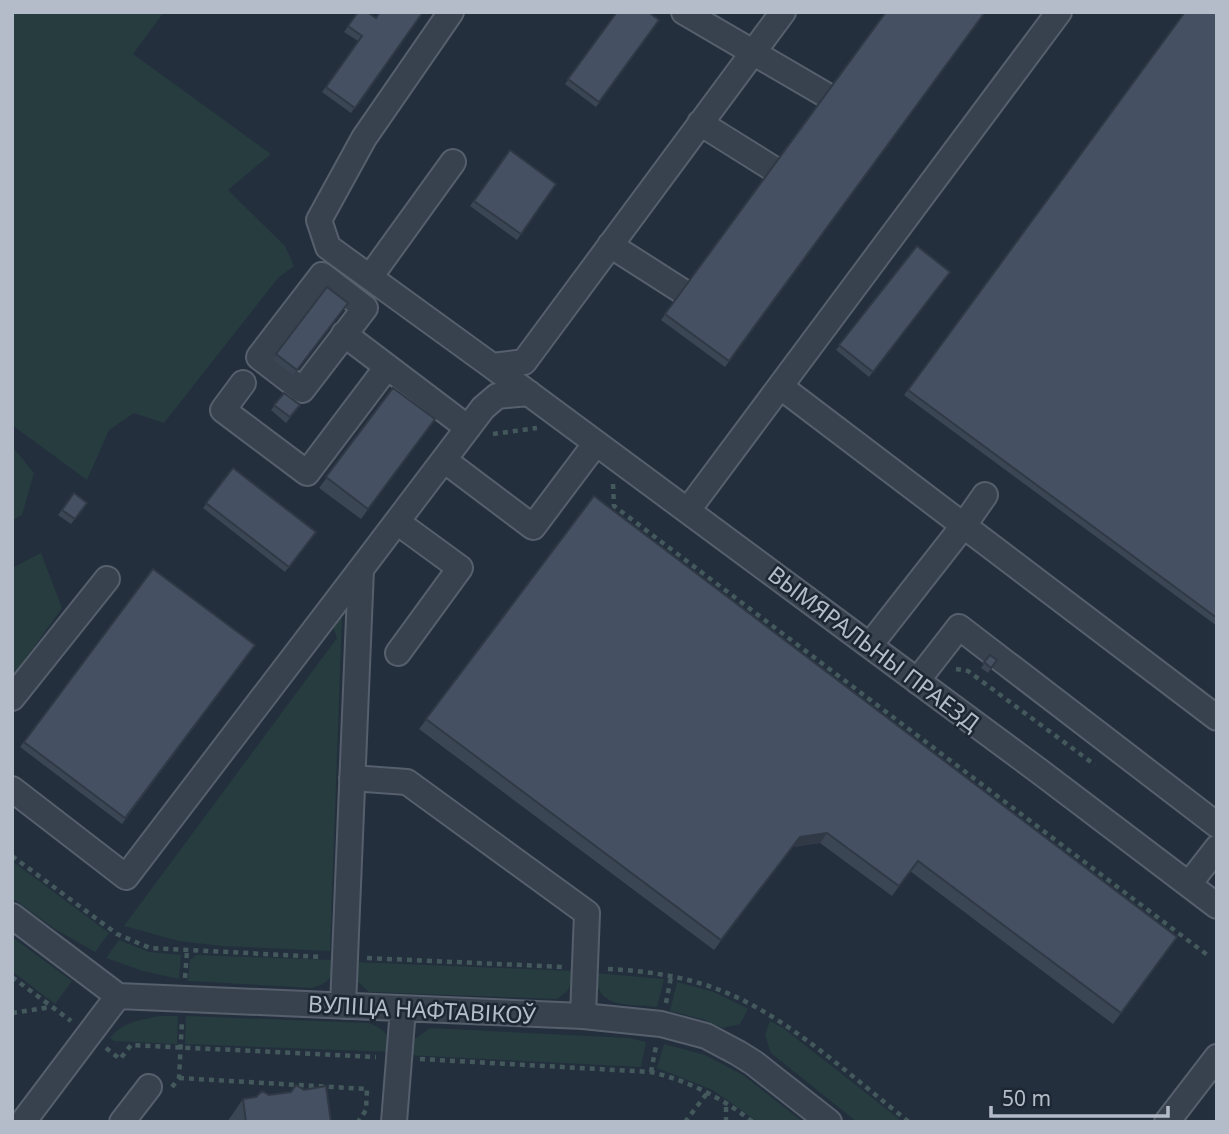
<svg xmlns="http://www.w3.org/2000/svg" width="1229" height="1134" viewBox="0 0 1229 1134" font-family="'Noto Sans',sans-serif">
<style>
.green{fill:#263c3f}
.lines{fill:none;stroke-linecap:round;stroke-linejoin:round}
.minor-casing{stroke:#565f6c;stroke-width:28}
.path{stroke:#44595c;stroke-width:4.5;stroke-dasharray:5 5;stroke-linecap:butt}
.minor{stroke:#38414e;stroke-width:24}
.wall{fill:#3b4654}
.shaded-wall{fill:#303945}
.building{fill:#455162;stroke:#303945;stroke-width:2}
.labels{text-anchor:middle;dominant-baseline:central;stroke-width:5;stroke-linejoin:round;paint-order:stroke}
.street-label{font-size:23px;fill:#b4bcc9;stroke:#1d2633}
</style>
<rect width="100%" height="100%" fill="#242f3e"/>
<path class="green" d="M12 12H164L133 54 271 154 228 190 285 246 294 266 278 278 164 423 134 413 109 430 87 480 12 425Z
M12 446 34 473 22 515 12 520Z
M41 553 62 608 12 678V568Z
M342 616 330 951 222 946 179 941 124 926 337 638 332 624 338 617Z
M12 861 109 933 95 952 55 929 12 898Z
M12 937 72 981 55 1004 12 971Z
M119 940 149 952 181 955 179 979 143 971 106 958Z
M196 955 335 960C333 978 329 983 312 988L188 981 190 960Z
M354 962 573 971C573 986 569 992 556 999L369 992 356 980Z
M595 973 664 979 657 1007C628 1003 597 1010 595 973Z
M677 982 714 992 748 1009 740 1024 723 1028 702 1019 670 1011Z
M159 1016H178L177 1044 114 1041 110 1038C122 1022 141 1020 159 1016Z
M186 1016 368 1023C385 1028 389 1036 394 1052L185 1044Z
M770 1021 783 1028 903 1122H857L771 1053 765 1035Z
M430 1028 629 1038 646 1042 641 1067 407 1055 411 1042Z
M664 1044 705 1055 743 1075 803 1122H758L713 1090 657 1068Z"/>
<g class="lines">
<defs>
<path id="minor" d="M451 12 364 138 319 220 328 247 492 366 524 362 783 12
M684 12 826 95
M700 123 772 168
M610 245 682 291
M322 275 365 308 302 390 259 357Z
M370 277 453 162
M344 334 468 428
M492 366 1039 771 1217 906
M243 383 223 410 307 473 387 367
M781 387 1217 718
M444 460 533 527 596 443
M688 510 1059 12
M397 522 460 568 398 653
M870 645 964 525 985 495
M920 683 917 681 959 627 1217 825
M12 698 107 579
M352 778 407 782 587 913 583 1016
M12 789 126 877 361 569
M1189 884 1217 848
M12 916 118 996 583 1016 661 1024 706 1036 738 1053 754 1063 829 1122
M343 1006 361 569 483 408 497 396 529 393
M23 1122 118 996
M122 1122 149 1087
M394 1122 403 1009
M1167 1122 1217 1057"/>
</defs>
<use href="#minor" class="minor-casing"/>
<path class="path" d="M493 434 537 428
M613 484 614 506 1210 957
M956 669 968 671 1095 765
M12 856 117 934 150 948 323 957
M367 958 564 967
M608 969C651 971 695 978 734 996 794 1023 857 1081 909 1122
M12 977 71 1021
M185 978 187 951
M666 1003 671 977
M12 1013 51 1007
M106 1048 120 1059 131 1045 376 1057
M420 1059 651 1072C689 1081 722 1098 753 1122
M651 1072 656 1046
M179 1078 367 1089 366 1110 358 1122
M172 1087 179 1078 182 1021
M685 1122 708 1092
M726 1122V1102"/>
<use href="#minor" class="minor"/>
</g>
<path class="wall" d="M358 12 376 18 423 12 351 113 322 92 358 41 344 32Z
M617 12 659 20 596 107 565 84Z
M886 12H985L725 367 661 320Z
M1185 12H1217V626L904 395Z
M510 150 556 184 517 240 470 206Z
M917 246 950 272 869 377 836 350Z
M327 287 348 303 293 375 273 360Z
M393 388 435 419 361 519 319 488Z
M284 393 300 405 286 423 271 410Z
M233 468 316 532 285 572 203 508Z
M74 493 87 503 71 524 58 515Z
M594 496 1177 937 1113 1024 910 871 892 896 820 843 792 847 714 950 419 729Z
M153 569 255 645 122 824 20 747Z
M990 655 997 660 988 673 981 668Z
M269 1095 331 1122H227L243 1099Z"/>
<path class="shaded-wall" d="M827 833 820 843 792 847 714 950 800 837Z"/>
<path class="building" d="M358 12H367L376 18 380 12H423L355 108 326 87 362 36 348 26Z
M617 12H648L659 20 599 102 568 79Z
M886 12H985L729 361 665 314Z
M1185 12H1217V618L908 390Z
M510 150 556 184 521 234 474 201Z
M917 246 950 272 873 372 839 345Z
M327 287 348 303 297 370 276 354Z
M393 388 435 419 368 509 326 477Z
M284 393 300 405 290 417 274 405Z
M233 468 316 532 289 567 206 503Z
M74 493 87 503 75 519 62 510Z
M594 496 1177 937 1121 1013 918 861 899 886 827 833 800 837 721 940 426 719Z
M153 569 255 645 125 818 24 742Z
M990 655 997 660 991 668 984 662Z
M296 1085 304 1090 326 1086 331 1122H246L243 1099 256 1097 262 1091 269 1095 291 1092Z"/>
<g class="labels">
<g class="street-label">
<text transform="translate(874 648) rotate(37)">ВЫМЯРАЛЬНЫ ПРАЕЗД</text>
<text transform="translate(422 1009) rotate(3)">ВУЛІЦА НАФТАВІКОЎ</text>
</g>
</g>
<rect width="1229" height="1134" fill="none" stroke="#b4bcc9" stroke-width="28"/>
<path d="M991 1106v10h177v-10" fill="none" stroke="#b4bcc9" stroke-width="3.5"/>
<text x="1002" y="1106" font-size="21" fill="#b4bcc9" stroke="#1d2633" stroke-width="5" paint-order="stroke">50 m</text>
</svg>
